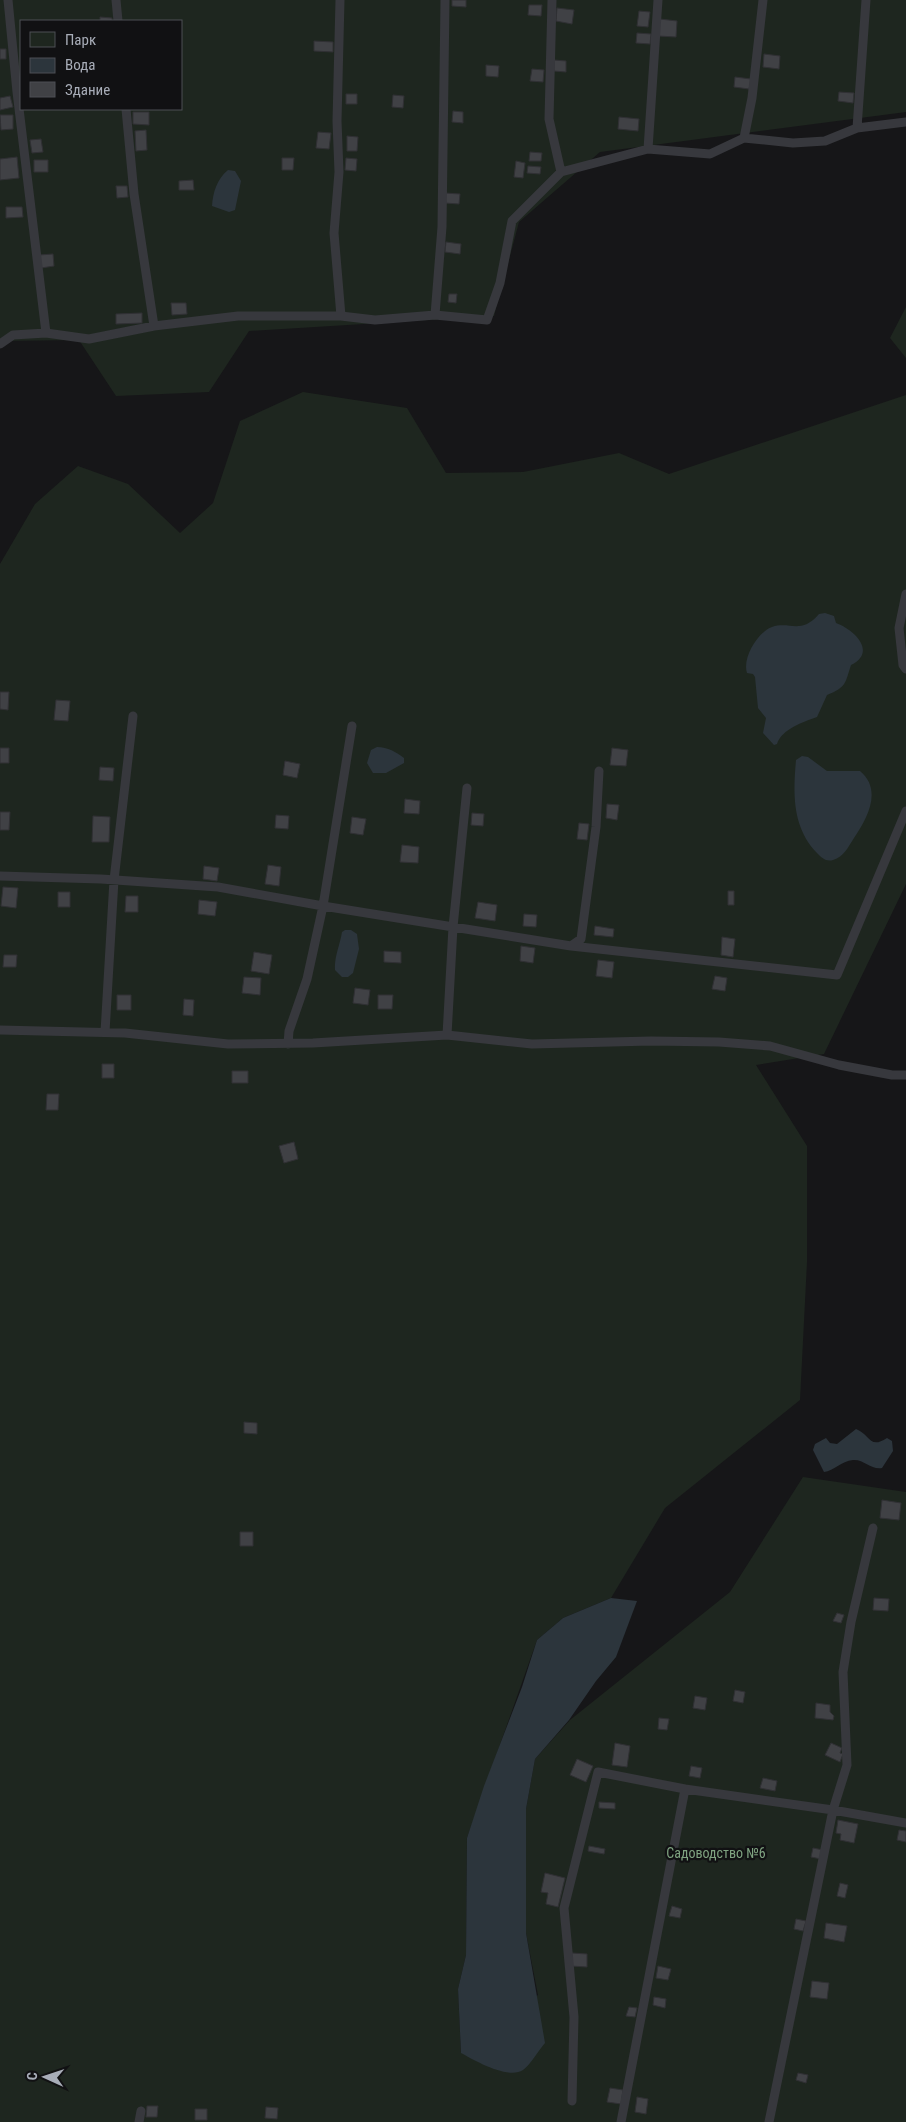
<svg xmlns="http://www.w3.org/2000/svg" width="906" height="2122" viewBox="0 0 906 2122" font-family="'Roboto Condensed',sans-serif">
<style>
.green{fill:#1e261f;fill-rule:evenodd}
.water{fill:#2c353c}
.building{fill:#404145;stroke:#303034}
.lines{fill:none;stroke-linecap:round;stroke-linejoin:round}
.service{stroke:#37383d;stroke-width:9}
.labels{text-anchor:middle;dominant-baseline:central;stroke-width:4.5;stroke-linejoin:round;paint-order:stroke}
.park-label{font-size:14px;fill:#7fa381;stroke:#111113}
</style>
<rect width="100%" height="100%" fill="#161618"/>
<path class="green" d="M0 0H906V112L600 152 519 222 494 316 249 331 209 392 116 396 79 340 0 341ZM21 21H181V109H21Z
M906 307V358L890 338Z
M303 392 407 408 446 473 523 472 619 453 669 474 906 395V884L824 1054 756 1065 807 1146V1262L800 1400 665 1508 611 1598 563 1618 537 1640 467 1838 466 1955 458 1989 461 2053 538 1995 526 1933 525 1869 526 1809 535 1759 570 1720 730 1592 803 1477 906 1492V2122H0V564L35 504 78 466 128 484 180 533 213 503 240 421Z"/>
<path class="water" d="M228 170 235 171 241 181 235 210 229 212 212 206C213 192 217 179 228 170Z
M825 613 834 616 836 623C855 630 877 652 851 665 845 683 847 687 827 695L817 717C803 722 782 729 777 744L774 745 763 733 766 718 758 708 755 677 753 674 747 673C742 658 758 632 772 627 790 621 801 635 819 614Z
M377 747C388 747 396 752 404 758V763L386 773H373L367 763 371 750Z
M802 756 808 757 827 771H860C883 790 867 819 854 838 848 847 844 857 833 860 826 862 822 858 817 853 792 827 793 794 796 760Z
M345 930H351L357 934 359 949 353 973 348 977H342L335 970C334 957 340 945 342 932Z
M856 1429C870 1434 869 1450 887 1438L892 1441 893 1451 882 1468C871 1470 864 1459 853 1460 841 1461 834 1471 824 1472L813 1450 815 1444 826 1438 830 1443 837 1444Z
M611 1598 637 1601 616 1657 596 1681 569 1720 535 1759 526 1809V1933L545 2043C538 2051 531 2064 523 2070 508 2080 474 2060 461 2053L458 1989 466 1955 467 1838 484 1786 522 1687 537 1640 563 1618Z"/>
<path class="building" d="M452 0H466V7L452 6Z
M529 5H542L541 16 528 15Z
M557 8 574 10 572 24 556 21Z
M639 11 650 12 648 27 637 26Z
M100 17 112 18V21H100Z
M660 19 677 21 676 37 658 36Z
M637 33 651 34 650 44 636 43Z
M314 41 333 42V52L314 51Z
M0 49H6V59H0Z
M764 54 780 56 779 69 763 67Z
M554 60 566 61V72L554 71Z
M486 65 499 66 498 77 486 76Z
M532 69 544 70 543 82 530 81Z
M735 77 751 79 749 89 734 87Z
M839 92 854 93 853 103 838 101Z
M346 94H357V104H346Z
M393 95 404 96 403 108 392 107Z
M10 96 13 107 0 110V98Z
M453 111 463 112V123L452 122Z
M133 112H149V125L133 124Z
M0 115H13V129L1 130Z
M619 117 639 119 638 131 618 129Z
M146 130 147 150 136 151 135 131Z
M318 132 331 133 329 149 316 148Z
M347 136 358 137 357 151H347Z
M41 139 43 152 32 153 30 140Z
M530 152 542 153 541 161H529Z
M17 157 19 178 0 180V159Z
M282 158H294L293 170H282Z
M346 158 357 159 356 171 345 170Z
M34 160H48V172H34Z
M516 161 525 163 523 178 514 177Z
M528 166 541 167 540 174 527 173Z
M193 180 194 190H179V181Z
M116 186H127L128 197 117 198Z
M445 193 460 194 459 204 445 203Z
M6 207H22L23 217 6 218Z
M446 242 461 244 460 254 445 252Z
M53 254 54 266 41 268 39 255Z
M449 294H457L456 303 448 302Z
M171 303H186L187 314 172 315Z
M142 313V323L116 324V314Z
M0 692H9L8 710 0 709Z
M56 700 70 701 68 721 54 720Z
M0 748H9V763H0Z
M612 748 628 750 626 766 610 765Z
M285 761 300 764 297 778 283 775Z
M100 767 114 768 113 781 99 780Z
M405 799 420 801 419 814 404 813Z
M607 804 619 805 617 820 606 818Z
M0 812H10L9 830H0Z
M472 813 484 814 483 826 471 825Z
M276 815 289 816 288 829 275 828Z
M93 816 110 817 109 842H92Z
M352 817 366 819 363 835 350 833Z
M579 823 589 824 587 840 577 839Z
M402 845 419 847 418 863 400 862Z
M268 865 281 867 279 886 265 884Z
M204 866 219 868 217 881 203 879Z
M3 887 18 888 16 908 1 906Z
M728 891H734V905H728Z
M58 892H70V907H58Z
M126 896H138V912H125Z
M199 900 217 902 215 916 198 914Z
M478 902 497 905 495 921 475 918Z
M524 914 537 915 536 927 523 926Z
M595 926 614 929 613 937 594 935Z
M722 937 735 939 733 957 721 955Z
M521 946 535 948 533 963 520 961Z
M384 951 401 952V963L384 962Z
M254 952 272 955 269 974 251 971Z
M4 955H17L16 967H3Z
M598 960 614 962 612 978 596 976Z
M715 976 727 978 725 991 712 989Z
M244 977 261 978 260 995 242 993Z
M355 988 370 990 368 1005 353 1003Z
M117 995H131V1010H117Z
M378 995H393L392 1009H378Z
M184 999 194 1000 193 1016 183 1015Z
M102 1064H114V1078H102Z
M232 1071H248V1083H232Z
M47 1094H59L58 1110H46Z
M294 1142 298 1159 284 1163 279 1146Z
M244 1422 257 1423V1434L244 1433Z
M882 1500 901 1503 899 1520 880 1518Z
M240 1532H253V1546H240Z
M874 1598 889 1599 888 1611 873 1610Z
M837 1613 844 1615 841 1623 833 1621Z
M735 1690 745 1692 743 1703 733 1701Z
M695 1696 707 1698 705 1710 693 1708Z
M816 1703 830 1705V1712L834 1716 833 1720 815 1718Z
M659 1718 669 1719 667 1730 658 1729Z
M615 1743 630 1746 627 1767 612 1765Z
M831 1743 842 1748 840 1753 843 1754 840 1762 825 1755Z
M577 1759 593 1766 586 1782 570 1775Z
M691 1766 702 1768 700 1778 689 1776Z
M763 1778 777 1781 775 1791 760 1788Z
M599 1802 615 1803V1809L599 1808Z
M838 1820 858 1824 854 1843 840 1840 841 1834 836 1833Z
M899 1830 906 1831V1842L897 1840Z
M589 1846 605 1849 604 1854 588 1851Z
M813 1848 823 1850 821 1859 811 1857Z
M545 1873 565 1878 558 1907 546 1904 548 1893 541 1892Z
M840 1883 848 1885 845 1898 837 1896Z
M672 1906 682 1909 680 1918 669 1916Z
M796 1919 806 1921 803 1931 794 1929Z
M826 1923 847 1926 844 1942 824 1938Z
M572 1953 587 1954V1967L571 1966Z
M658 1966 671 1969 668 1980 656 1978Z
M812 1981 829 1983 827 1999 810 1997Z
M654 1997 666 1999 665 2008 653 2005Z
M629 2007 637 2008 635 2017 626 2016Z
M798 2073 808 2075 806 2083 796 2080Z
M610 2088 623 2090 621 2104 607 2102Z
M637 2097 648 2099 646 2114 635 2112Z
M147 2106H158L157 2117H146Z
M266 2107 278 2108 277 2119 265 2118Z
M195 2109H207V2120H195Z"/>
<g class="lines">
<path class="service" d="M8 0 17 92 46 333
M116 0 118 21
M340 0 337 121 339 172 334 233 341 316
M552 0 549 119 561 172
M126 109 134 194 154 326
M857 128 866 0
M744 138 752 98 763 0
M648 149 658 0
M435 315 442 227 445 0
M0 344 13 335 46 333 89 339 154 326 238 316H341L375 320 435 315 487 320 500 283 512 221 561 172 648 149 710 154 744 138 793 143 825 141 857 128 906 122
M906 594 899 628 903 665 906 669
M352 726 323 906 571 946 581 939 596 827 599 771
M0 876 101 879 218 887 323 906 307 979 289 1031 288 1044
M571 946 837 975 906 811
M0 1030 125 1033 228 1044 313 1043 447 1035 532 1044 651 1041 719 1042 770 1046 839 1065 892 1075H906
M105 1032 114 880 133 716
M447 1035 453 927 467 788
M572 2101 574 2017 564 1908 598 1772 685 1789
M139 2122 141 2111
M621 2122 685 1789 833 1810 906 1823
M769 2122 833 1810 847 1765 843 1672 851 1622 873 1528"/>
</g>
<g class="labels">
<g class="park-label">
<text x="716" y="1853">Садоводство №6</text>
</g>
</g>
<rect x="20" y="20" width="162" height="90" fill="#111113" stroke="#4d4f55"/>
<rect x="30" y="32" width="25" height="15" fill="#1e261f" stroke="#4d4f55"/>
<text x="65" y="45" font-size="15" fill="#a8adb8">Парк</text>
<rect x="30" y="58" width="25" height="15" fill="#2c353c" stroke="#4d4f55"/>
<text x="65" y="70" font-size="15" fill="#a8adb8">Вода</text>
<rect x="30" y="82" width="25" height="15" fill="#404145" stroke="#4d4f55"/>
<text x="65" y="95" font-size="15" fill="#a8adb8">Здание</text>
<g transform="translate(45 2077) rotate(273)" stroke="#111113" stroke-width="4" paint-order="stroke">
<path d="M0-4L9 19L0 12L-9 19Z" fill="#a8adb8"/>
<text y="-8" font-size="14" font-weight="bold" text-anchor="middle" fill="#a8adb8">С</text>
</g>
</svg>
